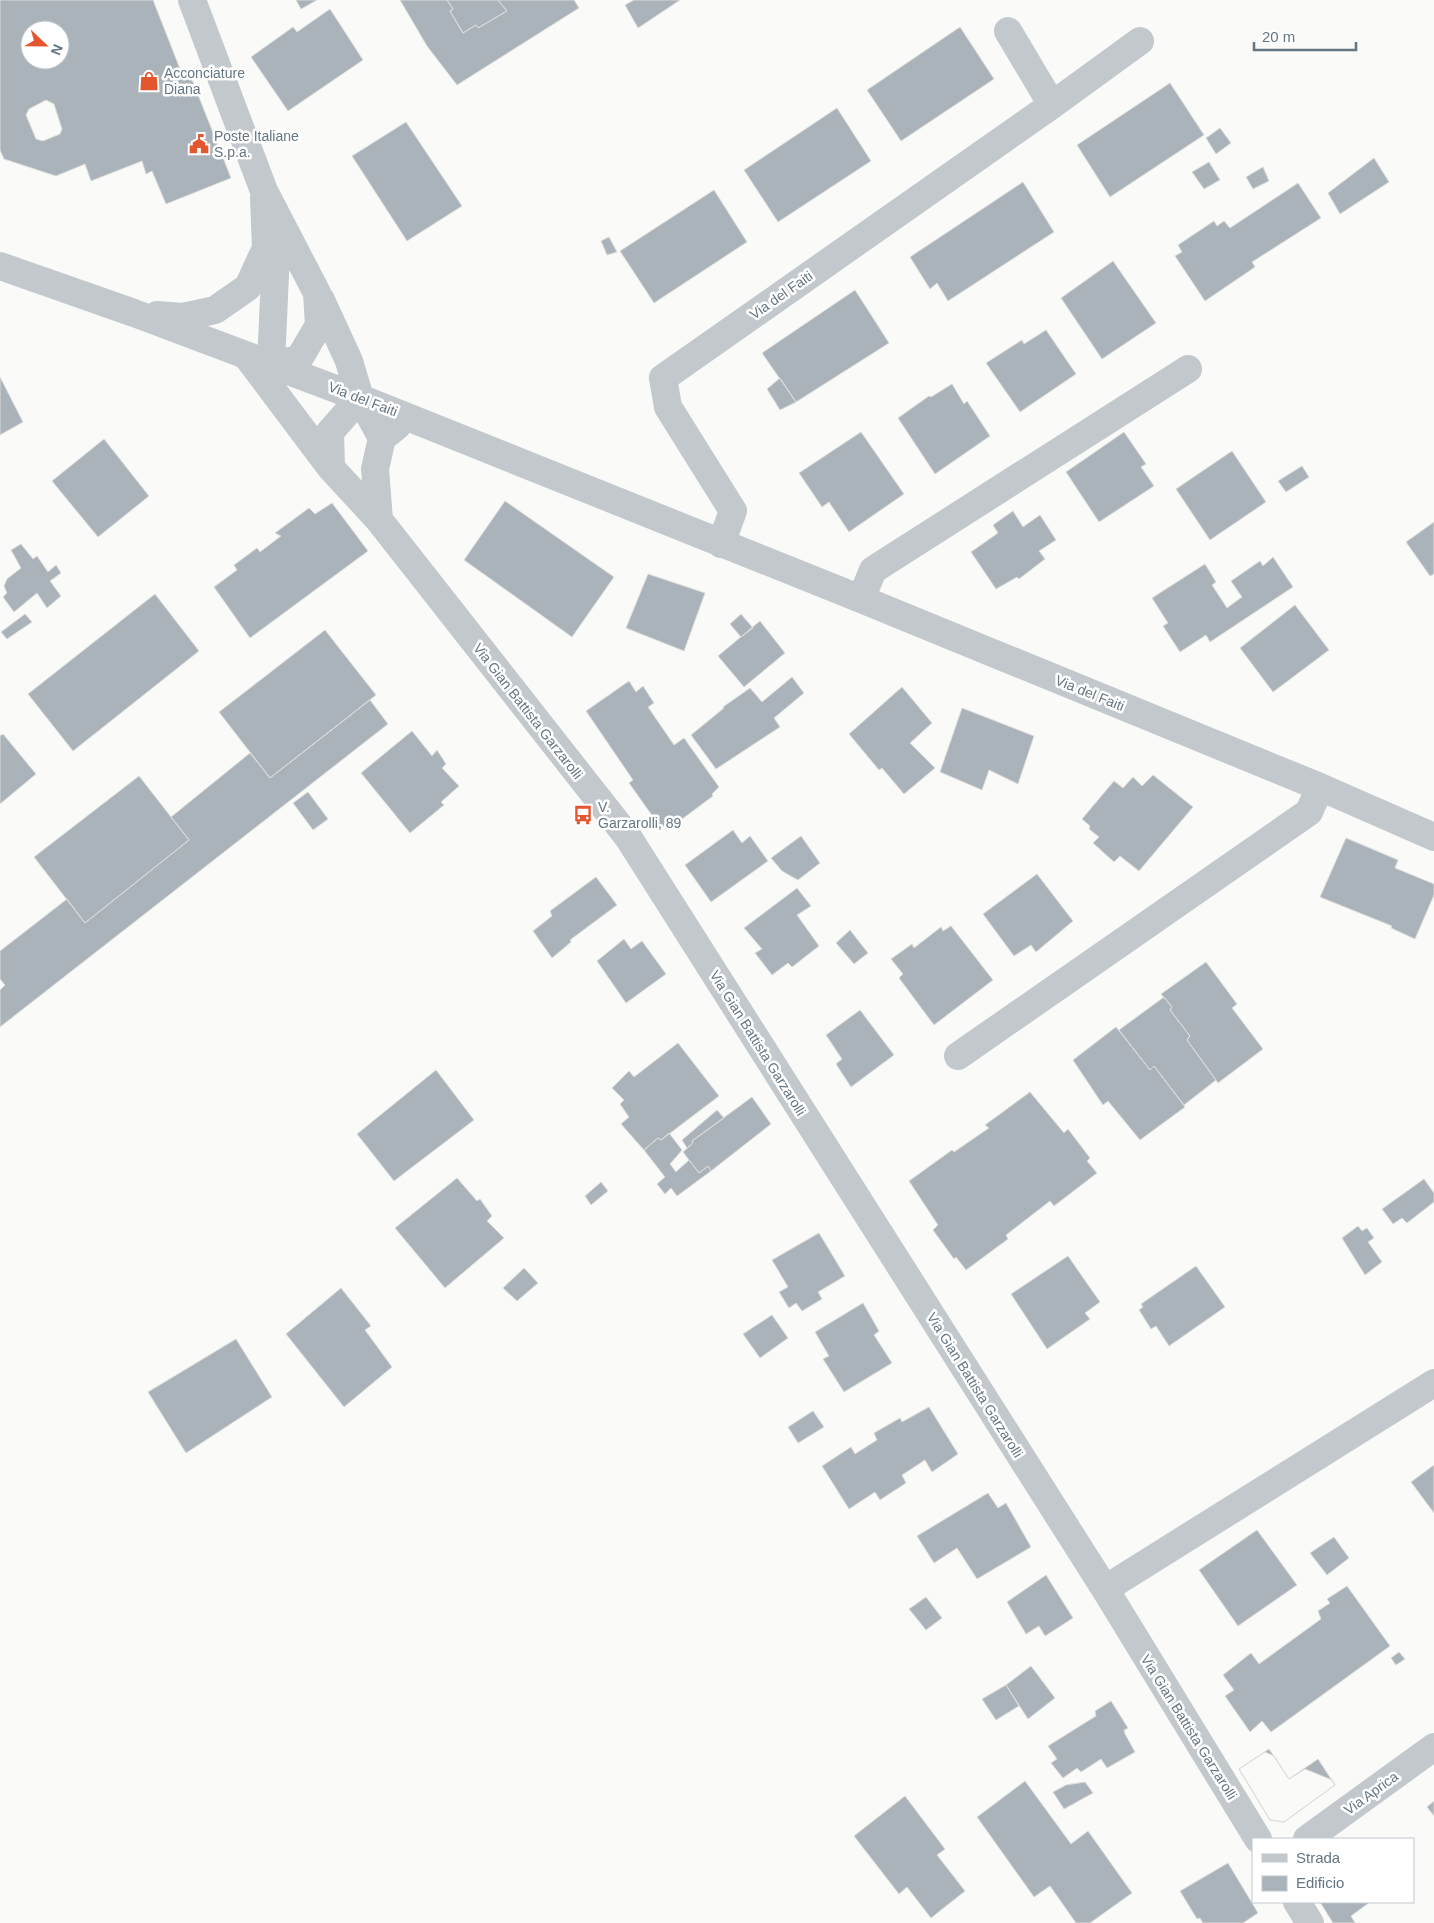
<svg xmlns="http://www.w3.org/2000/svg" width="1434" height="1923" viewBox="0 0 1434 1923" font-family="Arial,sans-serif">
<style>
.building{fill:#aab3b9;stroke:#dcdcda;fill-rule:evenodd}
.lines{fill:none;stroke-linecap:round;stroke-linejoin:round}
.minor{stroke:#c3c8cc;stroke-width:28}
.labels{text-anchor:middle;dominant-baseline:central;stroke-width:5;stroke-linejoin:round;paint-order:stroke}
.poi-label{font-size:14px;fill:#657683;stroke:#fff;text-anchor:start}
.street-label{font-size:14px;fill:#657683;stroke:#fff}
</style>
<rect width="100%" height="100%" fill="#fafaf8"/>
<path class="building" d="M0 0H153L182 74 189 72 231 178 166 204 152 171 146 174 142 161 91 181 85 164 56 176 4 159 0 150ZM30 30H60V60H30ZM46 100 54 104 62 129 60 134 43 141 36 139 26 115 29 109Z
M296 0H317L301 9Z
M400 0H447L453 9 450 11 463 33 476 25 478 28 507 11 498 0H574L579 8 457 85 427 46Z
M447 0H498L507 11 478 28 476 25 463 33 450 11 453 9Z
M634 0H680L638 28 625 5Z
M330 9 363 60 288 111 251 57 293 27 297 32Z
M960 27 994 79 901 141 867 90Z
M1170 83 1204 135 1110 197 1077 145Z
M837 108 871 161 778 222 744 170Z
M406 122 462 206 407 241 352 156Z
M1220 128 1231 143 1216 154 1206 138Z
M1374 158 1389 182 1340 214 1328 193Z
M1209 162 1220 180 1204 189 1192 172Z
M1263 167 1269 181 1253 189 1246 177Z
M1023 182 1054 232 948 301 937 283 930 289 910 257Z
M1298 183 1321 218 1252 262 1255 267 1205 301 1175 256 1182 252 1178 245 1214 221 1217 226 1224 221 1230 228Z
M714 190 747 242 654 303 620 251Z
M609 237 617 252 607 255 601 241Z
M1113 261 1156 323 1102 359 1061 298Z
M855 290 889 343 796 402 762 353Z
M1046 330 1076 374 1020 412 986 363 1022 340 1024 344Z
M0 377 23 422 0 435Z
M780 378 796 402 780 410 767 389Z
M952 384 964 404 967 401 990 436 935 474 898 418 929 396 931 397Z
M861 432 904 494 849 532 829 502 822 507 799 473Z
M1124 432 1146 464 1141 467 1154 486 1099 522 1066 472Z
M104 439 149 496 98 537 52 481Z
M1232 451 1266 502 1210 540 1176 489Z
M1302 466 1309 477 1286 492 1278 481Z
M505 501 614 577 572 637 464 560Z
M332 503 368 551 250 638 214 587 237 570 234 565 257 548 260 552 281 536 275 533 309 508 315 514Z
M1013 511 1023 527 1040 515 1056 540 1039 551 1045 559 1019 579 1017 577 996 589 971 552 998 533 993 525Z
M1434 522V574L1430 576 1406 542Z
M21 544 33 559 37 556 48 572 56 565 61 573 50 581 61 596 47 608 37 593 14 612 3 597 7 593 4 586 7 579 21 568 11 550Z
M1273 557 1293 587 1210 642 1206 635 1180 652 1163 626 1168 623 1152 598 1205 564 1216 582 1212 585 1227 608 1242 597 1231 581 1260 561 1263 566Z
M648 574 705 593 684 651 626 628Z
M155 594 199 651 73 751 28 694Z
M1295 605 1329 650 1273 692 1240 648Z
M25 614 32 622 7 639 1 632Z
M741 614 753 628 741 637 730 624Z
M760 621 785 653 744 687 718 656Z
M325 630 376 695 270 778 219 712Z
M792 677 804 693 774 718 780 727 716 769 691 735 724 708 723 707 750 688 762 702Z
M629 681 636 692 643 686 654 703 648 707 674 745 684 738 719 787 712 794 713 796 670 828 667 824 661 828 629 783 633 780 586 711Z
M902 687 932 723 910 743 935 768 904 794 882 768 879 770 849 734Z
M370 700 388 724 0 1027V990L5 985 0 979V951L67 899 85 923 189 840 171 817 250 753 270 778Z
M962 708 1034 736 1018 784 989 770 982 790 940 772Z
M412 731 432 756 437 750 446 764 442 768 459 786 441 802 444 805 410 833 361 773Z
M3 734 36 774 0 804V736Z
M1153 775 1193 807 1139 871 1120 856 1114 862 1093 843 1099 837 1089 829 1090 826 1082 819 1114 781 1123 788 1133 777 1142 786Z
M139 776 189 840 85 923 34 857Z
M308 792 328 819 313 830 293 803Z
M733 830 742 843 750 836 768 861 711 902 685 865Z
M801 836 820 863 798 880 782 871 771 858Z
M1346 838 1398 860 1395 868 1434 884V895L1415 939 1391 928 1392 926 1320 897Z
M1037 874 1073 921 1036 952 1031 945 1014 956 983 914Z
M596 877 617 905 570 940 571 942 552 958 533 931 552 916 550 911Z
M797 888 811 906 797 915 819 946 792 967 788 963 772 975 755 953 762 949 744 928Z
M951 926 993 980 934 1025 899 978 903 974 891 959 912 944 914 948 941 927 943 931Z
M850 930 868 953 854 964 836 943Z
M624 939 631 949 642 941 666 974 626 1003 597 961Z
M1206 962 1237 1004 1232 1008 1263 1049 1218 1083 1187 1040 1190 1036 1170 1010 1172 1007 1161 994Z
M1164 997 1172 1007 1170 1010 1190 1036 1187 1040 1216 1080 1184 1105 1154 1066 1150 1070 1119 1030Z
M860 1010 894 1055 851 1087 836 1064 842 1059 826 1035Z
M1116 1027 1150 1070 1154 1066 1185 1107 1140 1140 1108 1101 1103 1105 1073 1060Z
M678 1043 719 1096 661 1140 658 1138 644 1150 621 1124 629 1117 620 1104 624 1100 612 1088 629 1071 634 1077Z
M436 1070 474 1120 394 1181 357 1134Z
M1030 1092 1064 1133 1068 1129 1090 1158 1087 1161 1097 1173 1054 1206 1050 1201 1006 1235 1008 1239 966 1270 956 1257 954 1259 933 1230 938 1225 909 1181 952 1150 954 1152 989 1128 985 1125Z
M752 1097 771 1124 711 1171 708 1166 699 1173 683 1152 693 1143 692 1141Z
M717 1110 724 1118 692 1141 693 1143 687 1148 682 1140Z
M669 1133 682 1150 670 1164 676 1172 689 1160 699 1173 708 1166 711 1171 677 1196 671 1188 665 1194 657 1184 665 1177 644 1150 658 1138 661 1140Z
M457 1178 477 1201 480 1199 492 1216 487 1221 504 1238 445 1288 395 1228Z
M1424 1179 1434 1193V1202L1407 1223 1402 1218 1393 1224 1382 1209Z
M601 1182 608 1191 591 1205 585 1196Z
M1358 1226 1362 1231 1367 1228 1374 1238 1368 1242 1382 1262 1365 1275 1342 1238Z
M819 1233 845 1276 818 1292 822 1299 802 1311 796 1303 789 1308 779 1292 788 1287 772 1260Z
M1068 1256 1100 1302 1085 1313 1090 1319 1047 1349 1011 1294Z
M1196 1266 1225 1307 1169 1346 1156 1326 1151 1329 1139 1310 1143 1307 1141 1304Z
M524 1268 538 1283 517 1301 503 1288Z
M341 1288 371 1326 365 1330 392 1367 344 1407 286 1334Z
M863 1303 879 1331 874 1335 892 1363 844 1392 823 1359 829 1356 815 1332Z
M772 1315 788 1338 760 1358 743 1334Z
M236 1339 272 1397 186 1453 148 1392Z
M929 1407 958 1454 932 1472 925 1460 902 1475 906 1483 880 1500 875 1492 849 1509 822 1466 851 1447 855 1454 877 1440 874 1433 900 1418 902 1422Z
M813 1411 824 1427 798 1443 788 1427Z
M1434 1465V1513L1411 1482Z
M988 1493 998 1508 1006 1503 1031 1547 977 1579 957 1548 934 1563 917 1536Z
M1257 1530 1297 1585 1238 1626 1199 1570Z
M1334 1537 1349 1558 1327 1575 1310 1553Z
M1046 1575 1073 1618 1045 1636 1039 1626 1026 1634 1007 1602Z
M1347 1586 1390 1646 1271 1732 1262 1721 1250 1732 1225 1696 1234 1690 1223 1675 1251 1653 1259 1664 1321 1619 1318 1611 1330 1603 1327 1599Z
M926 1597 942 1618 926 1630 909 1609Z
M1399 1652 1405 1659 1396 1665 1391 1658Z
M1031 1666 1055 1698 1028 1719 1006 1685Z
M1006 1685 1019 1706 996 1720 982 1699Z
M1111 1701 1128 1728 1124 1730 1125 1734 1135 1752 1107 1768 1101 1759 1081 1772 1077 1768 1063 1778 1051 1763 1057 1759 1048 1746 1096 1716 1095 1711Z
M1269 1749 1289 1779 1305 1769 1332 1780 1335 1785 1284 1822 1270 1820 1239 1769Z
M1265 1752 1274 1756 1289 1779 1318 1759 1335 1785 1284 1822 1270 1820 1239 1769Z
M1025 1781 1071 1844 1088 1831 1132 1893 1090 1923H1076L1050 1886 1034 1897 977 1817Z
M1085 1782 1093 1793 1064 1809 1053 1792 1066 1785Z
M905 1796 945 1849 937 1855 965 1891 931 1918 907 1887 899 1894 854 1836Z
M1434 1801V1816L1427 1807Z
M1228 1863 1258 1913 1243 1923H1203L1200 1918 1197 1919 1180 1891Z
M1320 1902H1370L1351 1916 1355 1923H1333Z"/>
<g class="lines">
<path class="minor" d="M192 0 264 191 317 293 319 325 299 359 271 365
M1052 105 1140 41
M0 266 134 313 360 398 861 599 1320 787 1434 837
M321 300 349 361 360 398 382 438
M157 315 183 317 215 310 248 287 266 248 264 198
M246 355 331 468 379 520 628 837 1105 1589 1258 1839
M271 365 276 252 273 237
M331 468 330 432 360 398
M379 520 375 469 382 438 397 426
M721 544 733 511 668 407 663 378 1052 105 1008 31
M861 599 873 570 1188 369
M958 1056 1309 812 1320 787
M1105 1589 1434 1383
M1307 1839 1434 1747
M1297 1902 1310 1923"/>
</g>
<defs>
<symbol id="shop-bare" viewBox="-9 -9 18 18"><path d="M-5-2.5h2.3a2.7 3.5 0 0 1 5.4 0H5L5.5 6h-11ZM-1.5-2.5h3a1.5 2.3 0 0 0-3 0Z" fill="#e4572e" stroke="#fff" stroke-width="2.5" paint-order="stroke"/></symbol>
<symbol id="civic-bare" viewBox="-9 -9 18 18"><path d="M-.6-6.5H3V-4.5H.6V-3L4-1V1h2V6H-6V1h2V-1L-.6-3ZM-1.2 2.5V6h2.4V2.5Z" fill="#e4572e" stroke="#fff" stroke-width="2.5" paint-order="stroke"/></symbol>
<symbol id="bus-bare" viewBox="-9 -9 18 18"><path d="M-5-6H5V4H4V6H2V4H-2V6H-4V4H-5ZM-3.5-4V0h7V-4ZM-3.5 1.2v1.5H-2V1.2ZM2 1.2v1.5H3.5V1.2Z" fill="#e4572e" stroke="#fff" stroke-width="2.5" paint-order="stroke"/></symbol>
</defs>
<g fill-rule="evenodd">
<use href="#shop-bare" x="135" y="67" width="28" height="28"/>
<use href="#civic-bare" x="185" y="130" width="28" height="28"/>
<use href="#bus-bare" x="569" y="801" width="28" height="28"/>
</g>
<g class="labels">
<g class="poi-label">
<text x="164" y="73">Acconciature<tspan x="164" dy="16">Diana</tspan></text>
<text x="214" y="136">Poste Italiane<tspan x="214" dy="16">S.p.a.</tspan></text>
<text x="598" y="807">V.<tspan x="598" dy="16">Garzarolli, 89</tspan></text>
</g>
<g class="street-label">
<text transform="translate(781 295) rotate(-35)">Via del Faiti</text>
<text transform="translate(363 399) rotate(21)">Via del Faiti</text>
<text transform="translate(1090 693) rotate(22)">Via del Faiti</text>
<text transform="translate(528 711) rotate(52)">Via Gian Battista Garzarolli</text>
<text transform="translate(758 1043) rotate(58)">Via Gian Battista Garzarolli</text>
<text transform="translate(975 1385) rotate(58)">Via Gian Battista Garzarolli</text>
<text transform="translate(1189 1727) rotate(58)">Via Gian Battista Garzarolli</text>
<text transform="translate(1371 1793) rotate(-36)">Via Aprica</text>
</g>
</g>
<rect x="1252" y="1838" width="162" height="65" fill="#ffffff" stroke="#c1c8cd"/>
<rect x="1262" y="1854" width="25" height="8" fill="#c3c8cc" stroke="#c1c8cd"/>
<text x="1296" y="1863" font-size="15" fill="#657683">Strada</text>
<rect x="1262" y="1876" width="25" height="15" fill="#aab3b9" stroke="#c1c8cd"/>
<text x="1296" y="1888" font-size="15" fill="#657683">Edificio</text>
<g transform="translate(45 45) rotate(112)"><circle r="24" fill="#ffffff" stroke="#c1c8cd"/>
<path d="M0-4L9 19L0 12L-9 19Z" fill="#e4572e"/>
<text y="-8" font-size="14" font-weight="bold" text-anchor="middle" fill="#657683">N</text>
</g>
<path d="M1254 42v8h102v-8" fill="none" stroke="#657683" stroke-width="2.5"/>
<text x="1262" y="42" font-size="15" fill="#657683" stroke="#ffffff" stroke-width="4" paint-order="stroke">20 m</text>
</svg>
